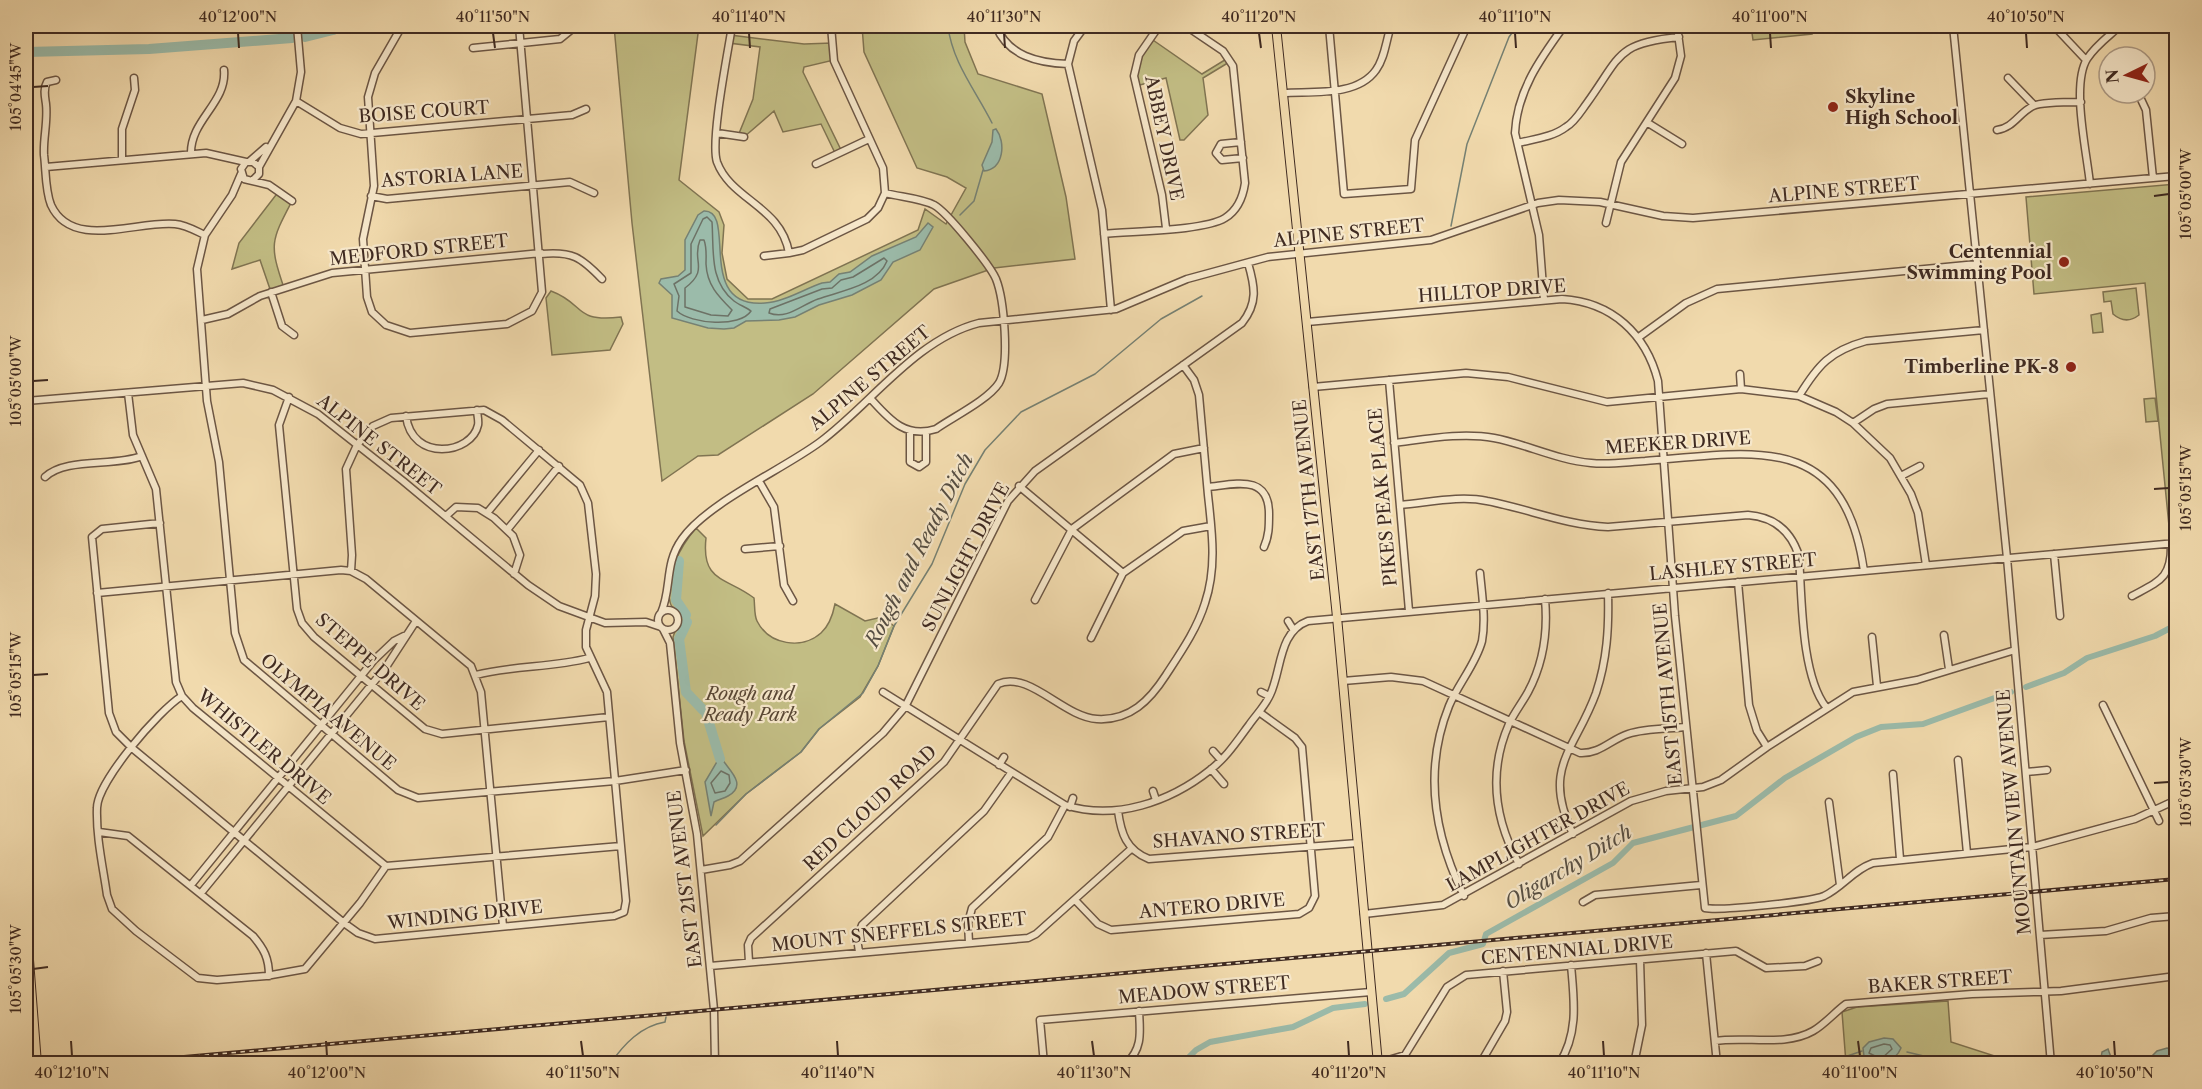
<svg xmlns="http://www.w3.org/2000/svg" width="2202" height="1089" viewBox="0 0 2202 1089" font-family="'Libre Caslon Text',serif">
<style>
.green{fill:#c2bd84;stroke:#807452;stroke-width:1.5}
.water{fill:#9bbbaa;stroke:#768173;stroke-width:1.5}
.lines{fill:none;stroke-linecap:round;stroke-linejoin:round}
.shore{stroke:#6d7266;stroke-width:1.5}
.stream{stroke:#768173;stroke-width:1.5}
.canal{stroke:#9bbbaa;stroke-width:6}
.river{stroke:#9bbbaa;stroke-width:10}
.minor-casing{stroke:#6c5644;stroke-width:9}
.major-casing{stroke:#3f2a21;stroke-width:10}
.minor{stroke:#f6e7ca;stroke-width:6}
.major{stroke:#f1daad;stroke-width:8}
.rail-casing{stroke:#3f2a21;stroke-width:4}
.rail{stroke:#f6e7ca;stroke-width:1.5;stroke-dasharray:4.5;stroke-linecap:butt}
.ticks{fill:none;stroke:#3f2a21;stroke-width:2}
.poi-dot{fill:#8f2418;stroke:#f6e7ca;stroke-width:2}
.labels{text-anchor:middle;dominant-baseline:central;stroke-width:4.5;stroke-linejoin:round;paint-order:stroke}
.poi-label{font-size:18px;font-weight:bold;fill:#3f2a21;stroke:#f6e7ca;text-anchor:end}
.street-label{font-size:18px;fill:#3f2a21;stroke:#f6e7ca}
.park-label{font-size:18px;font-style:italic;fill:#594735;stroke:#f6e7ca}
.water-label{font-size:20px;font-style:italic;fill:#564e43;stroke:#f6e7ca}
.neatline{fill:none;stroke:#3f2a21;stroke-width:2}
.ticks-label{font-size:15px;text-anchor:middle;fill:#3f2a21}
</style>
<rect width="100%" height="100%" fill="#f1daad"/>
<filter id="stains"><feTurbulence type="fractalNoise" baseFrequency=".00333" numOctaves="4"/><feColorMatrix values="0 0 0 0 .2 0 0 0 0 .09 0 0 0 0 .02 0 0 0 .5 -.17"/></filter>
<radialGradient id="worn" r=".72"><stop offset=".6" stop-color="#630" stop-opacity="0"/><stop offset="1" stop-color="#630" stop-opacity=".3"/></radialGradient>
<path class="green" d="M614 26H699L679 180 719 212 724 225 722 253 727 279 748 299H772L918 230 925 209 946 224 966 188 947 177 917 168 864 52 862 26H964L965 42 978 74 1042 94 1066 197 1075 259 994 268 934 289 813 394 718 455 698 456 662 481 632 223Z
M1751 26H1811L1812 34 1753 40Z
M730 35 804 44 832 43 834 60 804 67 803 72 842 152 836 155 821 124 783 132 774 111 744 137 738 136 753 99 760 47 729 43Z
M1150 38 1202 74 1228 58 1231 61 1203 78 1208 115 1184 140H1180L1166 78 1136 86 1134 72Z
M2176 184V536H2170L2145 283 2034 294 2026 197Z
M279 191 292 201C271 241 269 244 284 288L271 292 260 260 232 269 239 243Z
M2136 288 2139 315C2130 322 2121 321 2113 314L2111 301 2104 302 2103 292Z
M551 291C586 304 573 323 621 317L623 324 610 350 552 355 546 298Z
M2101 313 2103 332 2093 333 2091 315Z
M2155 398 2158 421 2146 422 2144 399Z
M696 528 706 538C701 583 727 577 754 598 755 606 754 615 757 621 769 645 802 650 821 633 830 625 833 614 835 604L865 621 882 617 894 626 878 666 860 697 819 729 801 752 746 794 703 836 684 741 673 637 680 617C677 612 671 608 670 602 664 576 680 547 696 528Z
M1948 1001 1951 1042 2010 1061 2046 1063H1846L1842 1012 1857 1007Z"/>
<path class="water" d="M996 129C1006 142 1004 169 984 171L982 165 992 142 993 130Z
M704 211C738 210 694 309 765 303 784 302 804 289 822 283L830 282 839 274 850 272 872 256 916 237 928 223 933 227 920 250 893 262 881 280 852 295 819 305 795 317 779 320 746 321 734 328 724 329 708 328 672 318V295L659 283 661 279 678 276 685 270V240L698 215Z
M722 759C729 770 748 785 728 796 723 799 719 799 714 802L711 816 705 782 718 760Z
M1884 1038 1893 1039 1901 1048C1895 1063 1876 1066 1864 1056L1863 1048 1869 1042Z
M2167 1048 2176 1051V1063L2151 1057 2157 1051Z
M2108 1049 2112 1060 2108 1063H2088L2101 1058 2102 1052Z"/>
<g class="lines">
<path class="shore" d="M707 217 712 222C714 251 709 281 734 301 739 305 746 307 751 311 740 328 691 324 677 311L679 296 674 284 691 273V244L703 219Z
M700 240H704C707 248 706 256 706 264 707 285 718 296 732 310L728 316 711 315 685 307V288C710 269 691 261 700 240Z
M884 258 887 261C877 286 840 291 818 299 801 305 787 320 769 313L770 309 822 289 832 288 841 280 853 277Z
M721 771 729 775 730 783 725 791 715 793 711 783Z
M1884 1044 1890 1045 1892 1049 1881 1059 1869 1053 1871 1048Z"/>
<path class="stream" d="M948 26C952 62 976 91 992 123
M960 215 974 201 983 170
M1451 226 1467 144 1509 37 1517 26
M716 825 746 794 801 752 819 729 863 693 878 666 894 626 932 564 965 484 985 450 1021 412 1095 374 1161 319 1202 296
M1907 1052 1957 1064
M610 1064C624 1044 641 1026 665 1022L666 1017
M1824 1064 1862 1051"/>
<path class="canal" d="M2026 687 2064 673 2087 658 2155 636 2176 625
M1386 999 1404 994 1449 953 1483 944 1486 934 1613 863 1633 843 1736 816 1785 778 1856 737 1881 727 1923 724 2011 692
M1182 1064 1196 1050 1210 1042 1293 1027 1333 1008 1365 1004"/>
<path class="river" d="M305 37 333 30 339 26
M26 52 149 49 292 38
M679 561 676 600 686 615
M687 622 679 639 686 692 703 710
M706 713 720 759"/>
<defs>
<path id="minor" d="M402 26 375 73 368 97 374 186 363 239 367 297 372 312 386 325 410 333 507 324 532 311 542 292 519 26
M732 26C728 52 710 141 717 162 731 200 781 206 789 253L803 250 867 219 878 208 885 193 883 168 834 61 831 26
M996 26C1008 56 1038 63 1068 64
M1085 26 1074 41 1068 64 1102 210 1111 310
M1159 26 1139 55 1134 76 1162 195 1166 228
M1329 26 1344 194 1411 189 1415 140 1467 26
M1953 26 2007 558 2051 1064
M2054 26 2086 60
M473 48 560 39 576 26
M2008 78 2034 105
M56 80 47 82C43 89 45 97 46 104 48 122 43 138 44 155 46 170 45 190 51 205 72 251 138 220 175 224 186 225 196 231 205 235
M1283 93C1312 91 1357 97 1376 70 1385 58 1386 40 1391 26
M2139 95 2146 110 2153 178
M296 101 340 128 361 134 572 115 586 109
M1648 123 1682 144
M1997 130C2013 128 2019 113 2033 106 2041 102 2071 102 2081 102
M717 133 744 137
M1241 142 1221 144 1216 153 1222 160 1243 158
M1518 143C1534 139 1553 137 1566 127 1575 122 1581 111 1587 103 1621 56 1616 43 1679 37
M191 154C190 120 227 103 224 70
M122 160V129L135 90 134 78
M250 161 266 147
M816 164 869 139
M46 167 206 153 246 162
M259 167 296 101 301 72 297 26
M241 174 232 195 205 235 197 269 207 401 219 462 235 633 244 660 398 790 418 798 615 781 686 770
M253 180 259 174V167L253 162H246L241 169 244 179 269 185 292 201
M2090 184C2087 153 2071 85 2087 59 2095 46 2109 36 2120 26
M371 196 387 199 570 182 594 193
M1606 223 1621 162 1675 78 1681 56 1677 26
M1104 234C1132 231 1204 231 1225 218 1238 210 1243 197 1245 183L1233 66 1223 51 1186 26
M541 254C572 251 581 257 602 279
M764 256 789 253
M271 292 282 326 294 335
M1544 300 1539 235 1515 133C1517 91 1540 59 1564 26
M202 320 228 314 260 296 332 273 541 253
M1307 322 1562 299C1612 302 1646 334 1658 381L1675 616 1705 908C1719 911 1810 902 1824 896 1843 887 1853 870 1873 863L2032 847 2135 819 2176 800
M1639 337 1686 303 1717 289 1977 264
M1740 374 1741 389
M1389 380 1409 611
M1313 387 1466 373 1508 377 1607 402 1741 389 1799 396 1836 412 1853 423 1890 458 1911 494 1918 513 1926 565
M128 393 133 435 156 489 176 682 182 696 193 708 386 866 621 846
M1799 396C1818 365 1830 351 1866 341L1984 330
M289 397 279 425 297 609 302 623 314 637 425 729 442 734 609 717
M870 398C889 419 905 439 936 429 953 417 988 400 999 383 1010 364 1004 299 996 279 990 265 947 212 934 205 920 198 900 197 885 193
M26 401 243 383 273 390 318 414 403 481 528 585 559 606 605 623 646 622 661 627
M406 416C412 463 472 454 478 425 479 421 477 414 477 410
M1853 423 1874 409 1887 404 1990 394
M910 431V462L919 467 926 462V432
M1394 443C1426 439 1462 432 1494 438 1526 444 1557 460 1591 463 1609 465 1627 462 1645 461 1754 452 1844 430 1864 571
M1901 476 1920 466
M45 477C66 457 114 467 142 456
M759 481 774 507 784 585 793 601
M1019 486 1123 573
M1208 487C1236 484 1269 474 1269 514 1269 526 1269 536 1264 547
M1400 505C1427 503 1459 495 1487 501 1529 509 1565 525 1608 527L1748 515C1774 517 1791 531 1799 556 1802 599 1801 675 1826 707
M487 513 539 450
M446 516 456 507 478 508 494 518 513 536 520 555 514 574
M160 523 102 529 92 537 109 713 116 732 132 748 344 923 358 933 375 939 614 916 624 912 626 901 607 692 586 647V630L595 596 596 574 588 503 580 485 502 420 484 410 391 418 373 426 357 445 346 469 352 555 351 571
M507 530 559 466
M745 549 780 546
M2054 554 2060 616
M1738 582 1749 705 1757 731 1767 747
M97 593 341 570 351 571 366 579 471 666 481 692 503 926
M2132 596C2160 581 2172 578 2171 543
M1035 600 1072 529 1174 454 1204 448
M658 620a10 10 0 1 1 20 0a10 10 0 1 1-20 0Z
M661 613C672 588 664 564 682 539 707 503 782 470 820 442 871 404 916 339 979 323L1116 309 1187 279 1268 257 1431 240 1538 203 1559 200 1600 202 1663 216 1693 218 2176 176
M1288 621 1293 629
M663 629 670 643 680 743 697 834 714 1010 715 1064
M1944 635 1949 669
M1872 637 1877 686
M1091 638 1123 573 1183 531 1211 526
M476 675C513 665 552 668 589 658
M1343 681 1391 677 1423 681 1580 753C1600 754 1610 740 1628 734 1646 728 1667 729 1686 727
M883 692 1065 805C1115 821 1170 802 1210 770 1226 758 1237 741 1249 725 1256 715 1265 706 1270 695 1282 670 1278 632 1308 621L2176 543
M1261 692 1269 696
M182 696C159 710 97 782 97 808 96 837 103 867 107 895L112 909 136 931 198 978 217 980 266 976 305 969 360 903 386 866
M2103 705 2159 821
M1213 751 1221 760
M1958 760 1967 853
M999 765 1004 757
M1211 769 1224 784
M2026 772 2047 770
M1893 774 1900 859
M1153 791 1156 800
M1829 802 1840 885
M1070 807 1073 798
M1118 811C1121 833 1126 850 1149 859L1358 843
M99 832 128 836 253 936C264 949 269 958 269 976
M1573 834C1541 767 1575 751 1596 693 1607 660 1609 628 1608 593
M1519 864C1495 820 1488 772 1509 724 1514 713 1522 703 1528 692 1543 664 1548 632 1545 599
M701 870 730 865 740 861 883 733 905 707 1008 501 1035 471 1242 323C1258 303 1255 287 1248 263
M191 885 374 660 394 641 404 636
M201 893 386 667 416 621
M1464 896C1434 835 1423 771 1449 706 1458 684 1476 664 1482 641 1486 619 1482 595 1480 573
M1075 900 1098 924 1111 930 1299 914 1309 908 1315 896 1302 747 1295 738 1259 712
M1583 902 1595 895 1701 885
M1364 914 1443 905 1631 801 1666 791 1703 787 1721 780 1767 747 1853 692 1917 680 2015 650
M2040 935 2106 931 2151 918 2176 916
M969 943 968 923 972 908 1048 837 1065 805
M859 952 857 938 862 925 984 811 1011 773
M1706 953 1717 1064
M749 962 748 945 751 938 944 762 998 684C1029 670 1063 717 1097 719 1130 721 1150 700 1166 675 1181 652 1197 629 1205 603 1217 567 1212 532 1208 495 1205 461 1202 428 1199 395L1194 380 1183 365
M710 966 1028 938 1036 934 1131 849
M1715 1041C1746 1036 1785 1047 1813 1031 1824 1025 1835 1012 1846 1004L1972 994 2061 991 2176 976
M539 1064 541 1063
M1044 1064 1040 1020 1371 992
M1126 1064C1143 1048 1140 1032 1139 1011
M1375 1064 1405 1055 1447 987 1466 975 1736 951 1766 968 1805 966 1818 961
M1480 1064 1505 1021 1507 1012 1503 971
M1559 1064C1579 1033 1574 1000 1571 965
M1634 1064 1642 1025 1640 960"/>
<path id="major" d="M1276 26 1337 617 1378 1064
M26 921 37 1064"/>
</defs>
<use href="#minor" class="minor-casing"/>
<use href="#major" class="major-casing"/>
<use href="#minor" class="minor"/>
<use href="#major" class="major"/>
<defs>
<path id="rail" d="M106 1064 2176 879"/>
</defs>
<use href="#rail" class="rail-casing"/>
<use href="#rail" class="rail"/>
</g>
<path class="ticks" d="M238 33 239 48M493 33 495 48M749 33 750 48M1004 33 1005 48M1259 33 1261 48M1515 33 1516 48M1770 33 1771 48M2026 33 2027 48M33 87 48 86M2154 196 2169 194M33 381 48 380M2154 489 2169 488M33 675 48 674M2154 783 2169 782M33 969 48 967M71 1041 72 1056M326 1041 327 1056M581 1041 583 1056M837 1041 838 1056M1092 1041 1094 1056M1348 1041 1349 1056M1603 1041 1604 1056M1858 1041 1860 1056M2114 1041 2115 1056"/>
<g class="poi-dot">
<circle cx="1833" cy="107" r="6"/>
<circle cx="2064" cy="262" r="6"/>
<circle cx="2071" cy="367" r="6"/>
</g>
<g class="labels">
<g class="poi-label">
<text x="1845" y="97" text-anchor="start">Skyline<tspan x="1845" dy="21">High School</tspan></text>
<text x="2052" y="252">Centennial<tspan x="2052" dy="21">Swimming Pool</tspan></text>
<text x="2059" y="367">Timberline PK-8</text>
</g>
<g class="street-label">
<text transform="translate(424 112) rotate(-4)">BOISE COURT</text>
<text transform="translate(1164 138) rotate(78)">ABBEY DRIVE</text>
<text transform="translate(452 176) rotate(-4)">ASTORIA LANE</text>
<text transform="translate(1844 190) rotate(-5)">ALPINE STREET</text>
<text transform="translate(1349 233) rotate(-6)">ALPINE STREET</text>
<text transform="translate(419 250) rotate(-6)">MEDFORD STREET</text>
<text transform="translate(1492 291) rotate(-4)">HILLTOP DRIVE</text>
<text transform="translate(870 378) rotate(-40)">ALPINE STREET</text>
<text transform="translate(1678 443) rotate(-4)">MEEKER DRIVE</text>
<text transform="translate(379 445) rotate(38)">ALPINE STREET</text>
<text transform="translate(1309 490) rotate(-96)">EAST 17TH AVENUE</text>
<text transform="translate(1383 497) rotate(-95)">PIKES PEAK PLACE</text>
<text transform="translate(966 557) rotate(-62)">SUNLIGHT DRIVE</text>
<text transform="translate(1733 567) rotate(-5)">LASHLEY STREET</text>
<text transform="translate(370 662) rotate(41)">STEPPE DRIVE</text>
<text transform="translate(1668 694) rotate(-95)">EAST 15TH AVENUE</text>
<text transform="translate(328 712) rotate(40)">OLYMPIA AVENUE</text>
<text transform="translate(264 747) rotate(40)">WHISTLER DRIVE</text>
<text transform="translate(870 808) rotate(-43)">RED CLOUD ROAD</text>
<text transform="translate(2014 812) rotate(-95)">MOUNTAIN VIEW AVENUE</text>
<text transform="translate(1239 836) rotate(-4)">SHAVANO STREET</text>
<text transform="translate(1538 837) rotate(-29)">LAMPLIGHTER DRIVE</text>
<text transform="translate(685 879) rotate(-97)">EAST 21ST AVENUE</text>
<text transform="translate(1212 906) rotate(-5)">ANTERO DRIVE</text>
<text transform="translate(465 915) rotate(-6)">WINDING DRIVE</text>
<text transform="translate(899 932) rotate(-6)">MOUNT SNEFFELS STREET</text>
<text transform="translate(1577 950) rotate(-5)">CENTENNIAL DRIVE</text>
<text transform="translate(1940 982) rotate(-4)">BAKER STREET</text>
<text transform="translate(1204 990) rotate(-5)">MEADOW STREET</text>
</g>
<g class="park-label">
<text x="750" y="694">Rough and<tspan x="750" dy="21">Ready Park</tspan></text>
</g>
<g class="water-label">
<text transform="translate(919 550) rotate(-63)">Rough and Ready Ditch</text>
<text transform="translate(1568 867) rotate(-31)">Oligarchy Ditch</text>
</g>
</g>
<rect width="2202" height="1089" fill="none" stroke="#f1daad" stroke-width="66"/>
<g transform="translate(2127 75) rotate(265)"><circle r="28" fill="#f6e7ca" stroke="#ad9b86" stroke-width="1.5"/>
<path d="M0-4.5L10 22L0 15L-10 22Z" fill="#8f2418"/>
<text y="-9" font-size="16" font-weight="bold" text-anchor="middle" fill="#3f2a21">N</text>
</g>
<rect x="33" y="33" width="2136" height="1023" class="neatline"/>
<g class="ticks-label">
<text x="238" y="22">40°12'00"N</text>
<text x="493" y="22">40°11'50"N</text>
<text x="749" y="22">40°11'40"N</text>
<text x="1004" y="22">40°11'30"N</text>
<text x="1259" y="22">40°11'20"N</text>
<text x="1515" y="22">40°11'10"N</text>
<text x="1770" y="22">40°11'00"N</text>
<text x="2026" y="22">40°10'50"N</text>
<text transform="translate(16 87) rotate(-90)" y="5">105°04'45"W</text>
<text transform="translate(2186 194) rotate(-90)" y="5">105°05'00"W</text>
<text transform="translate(16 381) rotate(-90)" y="5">105°05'00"W</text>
<text transform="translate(2186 488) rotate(-90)" y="5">105°05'15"W</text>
<text transform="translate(16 675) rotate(-90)" y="5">105°05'15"W</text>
<text transform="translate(2186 782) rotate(-90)" y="5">105°05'30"W</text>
<text transform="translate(16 969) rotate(-90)" y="5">105°05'30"W</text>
<text x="72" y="1078">40°12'10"N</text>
<text x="327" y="1078">40°12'00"N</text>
<text x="583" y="1078">40°11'50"N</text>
<text x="838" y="1078">40°11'40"N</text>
<text x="1094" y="1078">40°11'30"N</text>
<text x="1349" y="1078">40°11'20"N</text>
<text x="1604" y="1078">40°11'10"N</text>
<text x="1860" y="1078">40°11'00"N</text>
<text x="2115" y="1078">40°10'50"N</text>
</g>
<rect width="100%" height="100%" filter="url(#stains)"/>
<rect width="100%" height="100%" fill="url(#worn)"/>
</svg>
